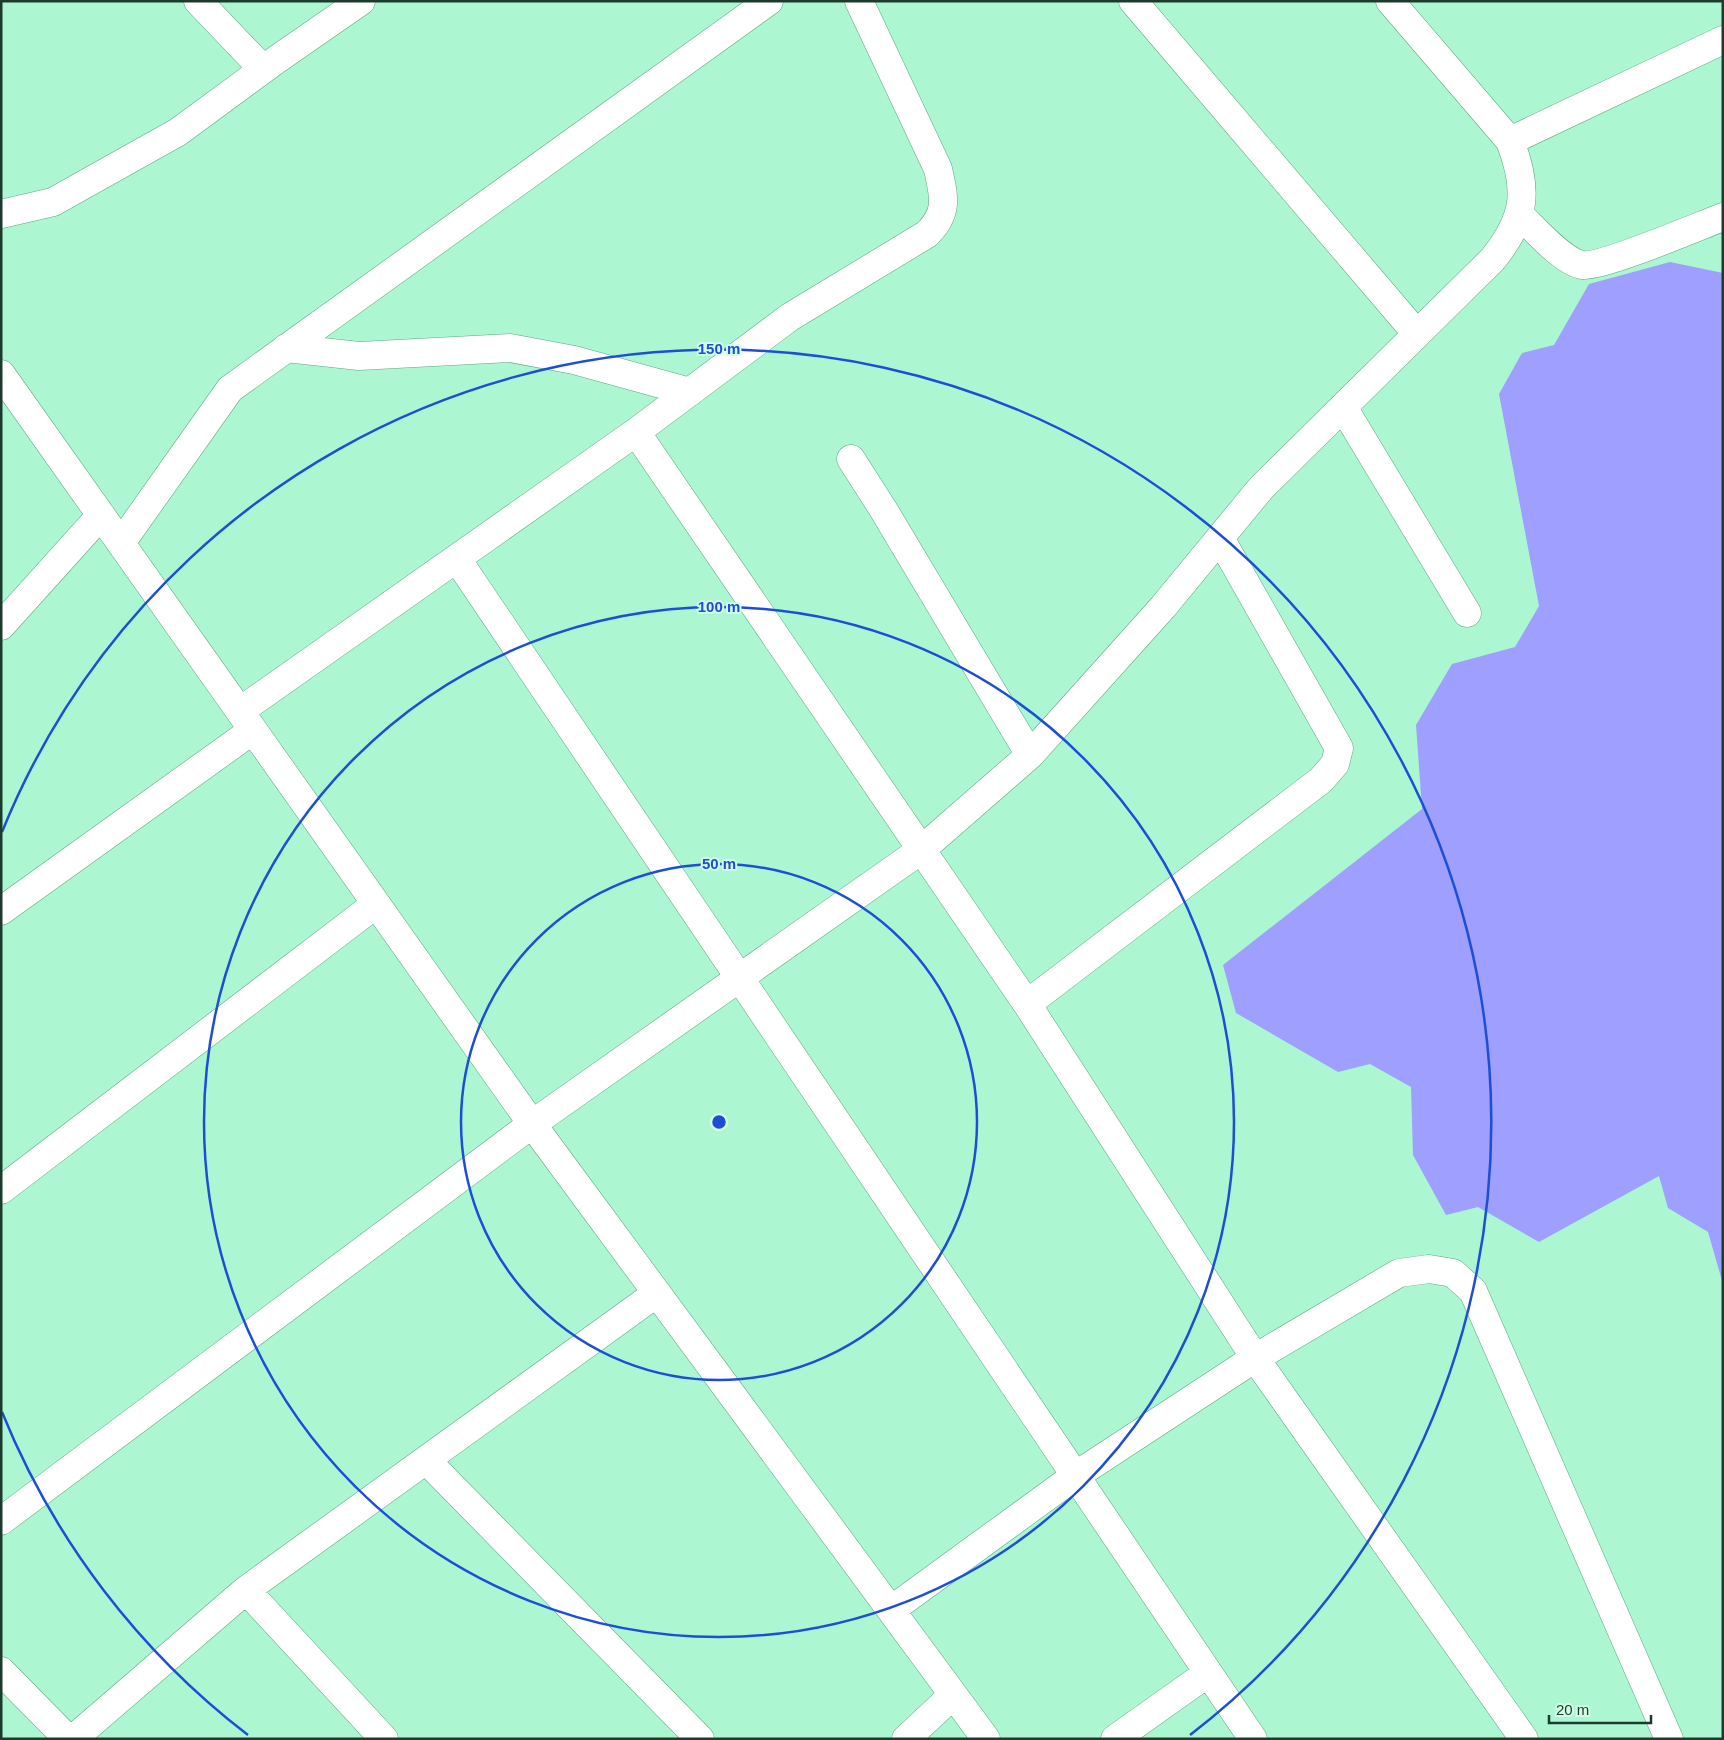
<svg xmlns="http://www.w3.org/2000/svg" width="1724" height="1740" viewBox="0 0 1724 1740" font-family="Helvetica,sans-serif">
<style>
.water{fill:#9e9ffe}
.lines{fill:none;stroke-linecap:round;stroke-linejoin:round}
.minor-casing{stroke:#5da784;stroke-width:29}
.minor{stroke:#fff;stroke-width:28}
.ring{fill:none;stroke:#1d4ed8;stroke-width:2.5}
.centre{fill:#1d4ed8;stroke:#d1fde6;stroke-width:2.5}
.ring-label{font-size:15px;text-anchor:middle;font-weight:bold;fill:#1d4ed8;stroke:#d1fde6;stroke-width:4;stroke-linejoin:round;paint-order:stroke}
</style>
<rect width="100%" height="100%" fill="#acf7d2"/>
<path class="water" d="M1670 262 1723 273V1284L1708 1232 1668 1208 1659 1176 1539 1242 1478 1207 1446 1215 1413 1155 1411 1087 1370 1064 1338 1072 1236 1013 1223 965 1422 809 1416 725 1452 664 1515 647 1539 606 1499 394 1522 353 1554 345 1589 284Z"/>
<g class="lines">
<defs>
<path id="minor" d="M198 1 263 69
M1133 1 1417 334
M1510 141 1723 40
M1 214 53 202 178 132 276 60 361 1
M1520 215C1535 229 1562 261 1582 265 1601 268 1699 226 1723 217
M286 348 359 356 510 348 574 360 690 392
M1 374 532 1124 986 1739
M1343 407 1467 613
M636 432 1027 1004 1255 1358 1524 1739
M121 543 230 389 769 1
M457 559 1253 1739
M1 626 101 515
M240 711 636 432 790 317 927 234C949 212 944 197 938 169L859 1
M1030 755 1163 607 1261 488 1493 259C1526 218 1529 190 1510 141L1390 1
M1 911 253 730
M1027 1004 1321 780 1335 764 1339 748 1220 538
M1 1190 376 904
M426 1460 700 1739
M1 1521 532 1124 921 850 1030 755 883 509 851 459
M246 1590 657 1293
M891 1610 1075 1476 1255 1358 1399 1273 1429 1269 1453 1273 1473 1291 1669 1739
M1 1671 68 1739
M73 1739 246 1590 384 1739
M906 1739 953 1695
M1115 1739 1208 1673"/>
</defs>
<use href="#minor" class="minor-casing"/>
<use href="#minor" class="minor"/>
</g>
<g class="ring">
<circle cx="719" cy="1122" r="258"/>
<circle cx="719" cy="1122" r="515"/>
<path d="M248 1735A773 773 0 0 1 2 1412M2 832A773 773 0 1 1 1190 1735"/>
</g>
<circle cx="719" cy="1122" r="8" class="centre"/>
<g class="ring-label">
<text x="719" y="354">150 m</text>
<text x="719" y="612">100 m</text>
<text x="719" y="869">50 m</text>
</g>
<rect width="1724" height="1740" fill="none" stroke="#1c3b2d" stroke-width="5"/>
<path d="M1549 1715v8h102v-8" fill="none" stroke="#1c3b2d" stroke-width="2.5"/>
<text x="1556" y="1715" font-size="15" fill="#1c3b2d" stroke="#d1fde6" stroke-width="4" paint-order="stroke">20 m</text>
</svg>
